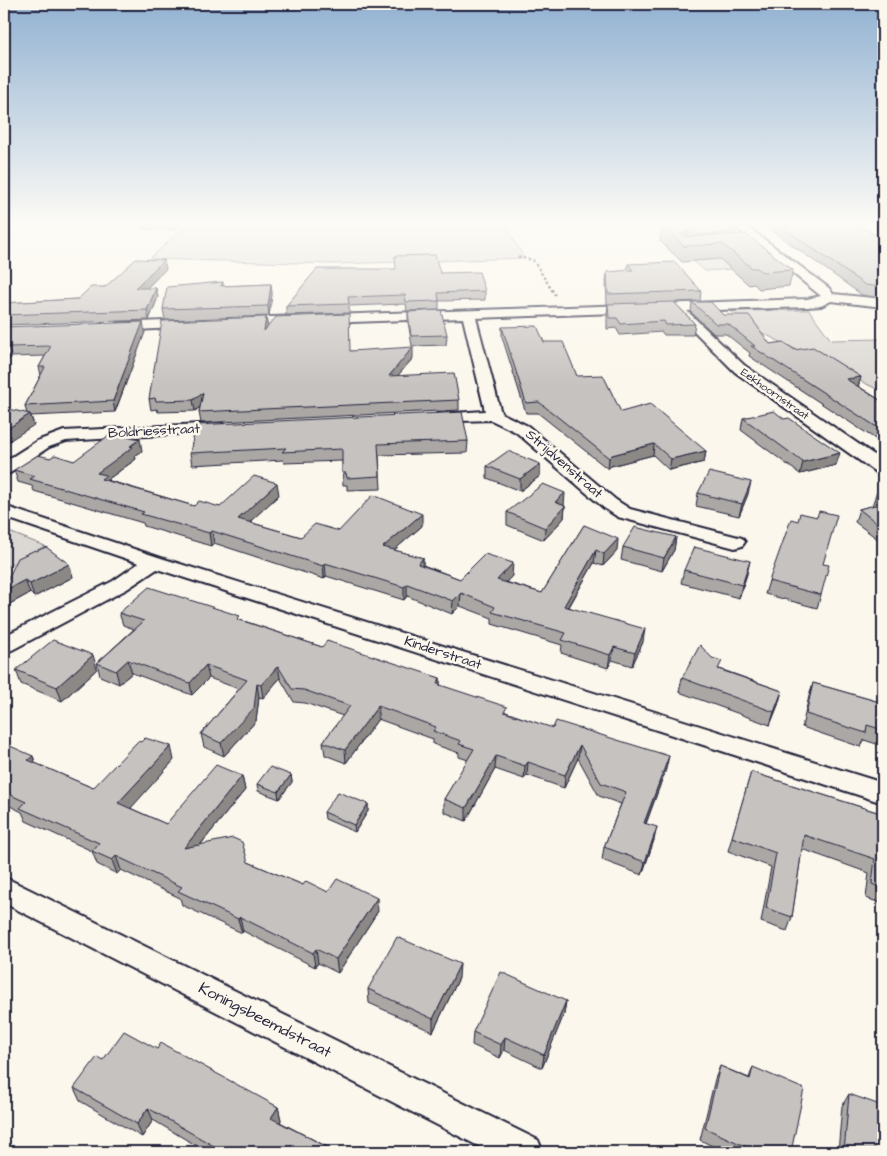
<svg xmlns="http://www.w3.org/2000/svg" width="887" height="1156" viewBox="0 0 887 1156" font-family="'Architects Daughter',sans-serif">
<style>
.green{fill:#dbd8d3;stroke:#7e7d87}
.lines{fill:none;stroke-linecap:round;stroke-linejoin:round}
.minor-casing{stroke:#22223b;stroke-width:4}
.path{stroke:#22223b;stroke-width:2;stroke-dasharray:2.5 2.5;stroke-linecap:butt}
.minor{fill:#fbf7ec;fill-rule:evenodd}
.wall{fill:#aaa7a5;stroke:#22223b}
.shaded-wall{fill:#8b8886;stroke:#22223b}
.building{fill:#c6c2c0;stroke:#22223b}
.labels{text-anchor:middle;dominant-baseline:central;stroke-width:5;stroke-linejoin:round;paint-order:stroke}
.far-street-label{font-size:11px;fill:#22223b;stroke:#fbf7ec}
.street-label{font-size:14px;fill:#22223b;stroke:#fbf7ec}
.near-street-label{font-size:16px;fill:#22223b;stroke:#fbf7ec}
</style>
<rect width="100%" height="100%" fill="#fbf7ec"/>
<filter id="ink" filterUnits="userSpaceOnUse"><feTurbulence type="fractalNoise" baseFrequency=".02" numOctaves="2"/><feDisplacementMap in="SourceGraphic" scale="10" xChannelSelector="R" yChannelSelector="G"/><feConvolveMatrix kernelMatrix="1 2 1 2 8 2 1 2 1" color-interpolation-filters="sRGB"/></filter>
<g filter="url(#ink)">
<path class="green" d="M187 225H506L524 258 335 264 149 259Z
M719 256 734 269 705 271 690 258Z
M809 310 831 340 883 339V392L744 324 731 311Z
M4 530 45 546 4 568Z"/>
<g class="lines">
<defs>
<path id="minor" d="M733 225H745L829 288 833 294 883 299V307L831 301 821 306 807 307 687 311 745 366 883 461V474L877 473 735 372 674 311 476 318 501 413 528 426 616 500 630 509 742 538 745 542 742 546 735 548 618 517 604 508 516 432 491 420 431 422 429 419 437 414 485 411 463 318 241 326 234 322 241 318 807 299 821 296Z
M187 320 194 324 192 327 118 331 111 327 118 323Z
M221 423 229 428 227 431 66 441 49 447 10 473 4 474V462L37 441 64 431Z
M4 506 161 558 883 783V803L157 569 127 589 12 650 4 652V636L113 581 139 563 4 517Z
M4 877 538 1140 543 1152H490L4 903Z"/>
</defs>
<use href="#minor" class="minor-casing"/>
<path class="path" d="M518 257 533 260 555 295"/>
<use href="#minor" class="minor"/>
</g>
<path class="wall" d="M144 225H179L174 230 144 229Z
M662 225H727L736 232V234L793 270 789 286 759 289 754 284 749 285 720 259 682 262 660 241Z
M764 225H859L883 240V298L862 295Z
M164 260 166 269 147 288 158 297 149 320 4 325V303L78 299Z
M628 264 701 291 700 301 674 302 695 324 693 335H664L662 332 620 335 616 328 607 329V314L608 304H607L606 281 607 272 627 271Z
M396 269 440 273 485 291V300L439 301V310L407 311 406 304 349 306V313L286 315V306Z
M223 282V286L271 284 272 294 269 316 165 320 163 309Z
M692 302 723 315 770 344 795 350 861 377 858 386 883 402V444L749 356 750 353 726 334H714L691 312Z
M408 312 447 335 446 345 412 346 408 322Z
M4 327 145 332 115 412 31 416 34 425 27 414 25 406 41 375 39 367 45 356 11 357 6 364 4 365Z
M267 327 350 351 413 358 398 375 459 400V410L201 423 199 412 200 407 195 411 158 412 157 409 151 410 149 399Z
M502 327 544 342 577 376 621 412 706 451 704 462 669 470 653 455 611 466 608 469 538 413H526L502 337Z
M743 418 836 465 800 474 741 430Z
M196 425 468 441 467 453 379 455 381 489 347 490V485H343L342 461 284 463 283 460 192 465 190 453Z
M142 451 135 456 136 459 107 480 194 506 220 507 279 495 249 522 301 537 339 531 422 526 394 550 423 558V565L460 579 512 576 506 582 542 593 584 525 617 551 603 566 594 563 569 607 643 642 632 666 612 660 608 668 561 653 562 645 492 624V618L460 606 452 614 407 596 404 600 326 576 324 579 214 543 211 546 144 526 143 523 34 491 32 486 18 482 14 470 50 458 74 461Z
M540 464V476L520 491 487 478V466Z
M883 484V543L855 522 859 509 872 506 876 494Z
M698 493 748 494 739 516 696 506Z
M565 506 564 518 544 540 507 525V512Z
M798 521 823 564 821 595 817 608 765 594 769 581Z
M676 537 674 550 662 571 621 560 623 547Z
M69 564 73 577 34 597 30 593 6 606 4 600V587Z
M684 570 747 574 739 598 681 583Z
M119 613 241 620 322 647 440 678V685L506 712 666 769 646 824 654 840 642 875 602 860 604 847 621 804 599 796 578 758 564 788 527 775 524 779 495 769 466 821 444 812V799L468 760 459 757V753L433 744V739L378 719 346 763 325 755 323 742 343 716 305 703 294 702 280 678 263 698 259 697 256 721 224 756 204 747 201 734 239 689 209 678 192 695 132 673 119 684 100 676 97 663 134 629 123 625Z
M97 669 62 701 21 684 16 670Z
M720 669 782 691 778 705 770 725 679 692 682 678Z
M813 683 883 703V746L864 740 861 747 802 727 809 696Z
M4 752 33 756 35 763 93 788 174 760 130 808 166 824 242 776 245 790 201 844 248 862 303 885 328 892 378 911 338 973 318 963 315 967 243 931 242 933 182 905 180 898 121 870 117 874 97 864 92 851 26 821 22 812 4 803Z
M751 772 883 814V904L866 898 869 873 802 849 792 917 787 931 761 922 771 867 728 851Z
M291 775 292 782 279 799 258 791 257 784Z
M368 804V811L355 832 325 819 324 812Z
M459 978 433 1032 369 1003 368 989Z
M566 1001 564 1014 542 1068 504 1050 500 1058 472 1045 473 1032Z
M157 1049 278 1107 281 1120 280 1122 337 1152H207L153 1120 142 1137 80 1101 74 1088 103 1060Z
M720 1066 749 1078 753 1067 791 1152H725L700 1140 715 1079Z
M849 1094 883 1152H838L842 1106Z"/>
<path class="shaded-wall" d="M173 225H179L174 230Z
M688 230 686 246 684 247 681 234Z
M164 260 166 269 137 298 135 288Z
M271 284 272 294 269 316 268 306Z
M156 288 158 297 149 320 147 310Z
M266 317 268 327 264 331Z
M143 322 145 332 115 412 113 401Z
M8 347 11 357 6 364 4 359V353Z
M413 347V358L389 386V376Z
M861 377 858 387 846 379Z
M203 393 205 403 195 411 193 400Z
M30 414 34 425 4 444V431Z
M140 439 142 451 135 456 136 459 107 480 109 487 104 490 97 473Z
M654 444 653 455 611 466 608 469 609 458 612 455Z
M706 451 704 462 669 470 671 459Z
M840 453 836 465 800 474 803 462Z
M540 464V476L520 491V479Z
M751 482 748 494 739 516 742 504Z
M277 483 279 495 240 531 238 519Z
M565 493 564 506 555 502Z
M565 506 564 518 544 540 545 528Z
M422 514V526L384 559 383 547Z
M212 531 214 543 211 546 209 533Z
M676 537 674 550 662 571 664 558Z
M618 539 617 551 603 566 604 554Z
M596 550 594 563 562 618 564 606Z
M423 558V570L418 564Z
M750 561 747 574 739 598 742 585Z
M325 563 326 576 324 579 323 566Z
M513 563 512 576 497 592V580Z
M69 564 73 577 34 597 30 584Z
M25 580 30 593 6 606 4 600V591Z
M407 584V596L404 600V587Z
M461 593 460 606 452 614 453 601Z
M645 629 643 642 632 666 635 653Z
M614 647 612 660 608 668 610 655Z
M93 655 97 669 62 701 57 687Z
M128 660 132 673 119 684 116 671Z
M206 665 209 678 192 695 190 683Z
M278 666 280 678 263 698 261 685Z
M440 678V691L437 684Z
M257 684 259 697 256 721 224 756 221 743Z
M782 691 778 705 770 725 774 712Z
M378 706V719L346 763 345 750Z
M580 745 578 758 564 788 565 775Z
M171 746 174 760 123 817 118 803Z
M33 756 38 770 28 760Z
M496 756 495 769 466 821V808Z
M669 756 666 769 641 836 644 823Z
M528 762 527 775 524 779 525 766Z
M291 775 292 782 279 799 278 792Z
M242 776 245 790 187 861 184 848Z
M368 804V811L355 832 354 825Z
M657 827 654 840 642 875 645 862Z
M116 856 121 870 117 874 112 860Z
M377 898 378 911 338 973 336 959Z
M240 917 243 931 242 933 238 919Z
M316 949 318 963 315 967 313 953Z
M460 964 459 978 433 1032V1019Z
M566 1001 564 1014 542 1068 544 1055Z
M505 1037 504 1050 500 1058 501 1045Z
M278 1107 281 1120 275 1131 271 1118Z
M148 1108 153 1120 142 1137 137 1124Z"/>
<path class="building" d="M662 225H683L688 230 681 234 686 237 746 234 793 270 762 272 757 268H752L722 244 684 246Z
M689 225H727L736 232 699 235Z
M779 225H859L883 240V287L865 285Z
M435 255 440 273 479 272 485 291 438 293 439 301 406 302 405 295 348 297 349 304 286 306 317 269H396L395 256Z
M136 259 164 260 135 288H156L147 310 4 315V303L78 299 91 287H105Z
M675 262 701 291 608 294 607 272 633 270 628 264Z
M223 282 221 286 271 284 268 306 163 309 167 287Z
M674 302 695 324 666 325 664 321 621 324 617 318H609L608 304Z
M692 302H711L723 315H749L770 344 783 342 795 350 813 347 861 377 846 379 883 402V431L751 346H755L728 324H716Z
M441 310 447 335 411 336 408 312Z
M349 314 350 351 413 347 389 376 454 373 459 400 199 412 203 393 193 400 156 401 155 398 149 399 162 321 266 317 264 331 276 317Z
M143 322 113 401 25 406 45 367H39L51 346 8 347 4 353V327Z
M537 326 544 342H563L577 376 603 375 621 412 650 404 706 451 671 459 654 444 612 455 609 458 539 402 526 403 502 327Z
M4 408 30 414 4 431Z
M774 411 784 419 789 418 840 453 803 462 743 418Z
M462 412 468 441 378 444 380 476 347 478 346 473H342V449L282 452 286 448 190 453 196 425Z
M112 433 140 439 130 446 133 447 97 473 106 475 101 479 194 506 199 501 220 507 254 476 277 483 238 519 301 537 315 524 339 531 373 495 422 514 383 547 423 558 418 564 460 579 485 554 513 563 497 580 542 593 584 525 618 539 604 554 596 550 564 606 645 629 635 653 614 647 610 655 562 640 566 633 492 612 495 607 461 593 453 601 407 584 404 587 325 563 323 566 212 531 209 533 141 514 144 512 30 479 35 476 14 470 38 455 50 458 55 455 74 461Z
M508 451 540 464 520 479 487 466Z
M709 472 751 482 742 504 698 493Z
M543 484 565 493 555 502 565 506 545 528 507 512Z
M883 484V500L876 494Z
M883 503V528L859 509Z
M819 511 837 515 823 564 829 565 821 595 769 581 791 519 798 521 800 513 817 517Z
M635 527 676 537 664 558 623 547Z
M46 547 69 564 30 584 25 580 4 591V587L18 558 35 550 36 551Z
M694 547 750 561 742 585 684 570Z
M149 587 240 616 237 619 322 647 327 641 440 678 437 684 507 707 504 712 553 728 556 721 669 756 644 823 657 827 645 862 604 847 626 792 601 783 580 745 565 775 528 762 525 766 496 756 466 808 444 799 474 749 459 744 461 741 433 731 436 727 378 706 345 750 323 742 350 706 304 690 292 689 278 666 261 685 257 684 254 708 221 743 201 734 247 680 206 665 190 683 128 660 116 671 97 663 144 621 119 613Z
M53 640 93 655 57 687 16 670Z
M700 645 712 658 722 661 718 669 782 691 774 712 682 678Z
M813 683 883 703V730L867 725 866 733 806 714Z
M145 738 171 746 118 803 166 824 216 765 242 776 184 848 233 838 242 842 248 862 303 885 306 881 328 892 337 879 377 898 336 959 316 949 313 953 240 917 238 919 178 891 182 887 116 856 112 860 92 851 99 843 20 808 26 802 4 792V752L10 746 33 756 28 760 93 788 138 741 141 742Z
M270 767 291 775 278 792 257 784Z
M751 772 883 814V888L872 884 875 859 804 835 792 917 766 908 776 853 732 837Z
M338 792 368 804 354 825 324 812Z
M397 937 460 964 433 1019 368 989Z
M501 972 566 1001 544 1055 505 1037 501 1045 473 1032Z
M124 1031 157 1049 161 1043 278 1107 271 1118 337 1152H224L148 1108 137 1124 74 1088 97 1057 103 1060Z
M720 1066 750 1079 753 1067 804 1089 791 1152H758L705 1128Z
M849 1094 883 1106V1152H844Z
M351 1147 361 1152H348Z"/>
</g>
<linearGradient id="sky" x2="0" y2="1"><stop stop-color="#92b2d2"/><stop offset="0.58" stop-color="#fdfbf6"/><stop offset="1" stop-color="#fdfbf6" stop-opacity="0"/></linearGradient>
<rect width="887" height="387" fill="url(#sky)"/>
<g class="labels">
<g class="far-street-label">
<text transform="translate(775 394) rotate(35)">Eekhoornstraat</text>
</g>
<g class="street-label">
<text transform="translate(154 431) rotate(-3)">Boldriesstraat</text>
<text transform="translate(564 464) rotate(41)">Strijdvenstraat</text>
<text transform="translate(443 653) rotate(18)">Kinderstraat</text>
</g>
<g class="near-street-label">
<text transform="translate(265 1020) rotate(27)">Koningsbeemdstraat</text>
</g>
</g>
<rect width="887" height="1156" fill="none" stroke="#fbf7ec" stroke-width="20"/>
<rect x="10" y="10" width="867" height="1136" fill="none" stroke="#22223b" stroke-width="2" filter="url(#ink)"/>
</svg>
